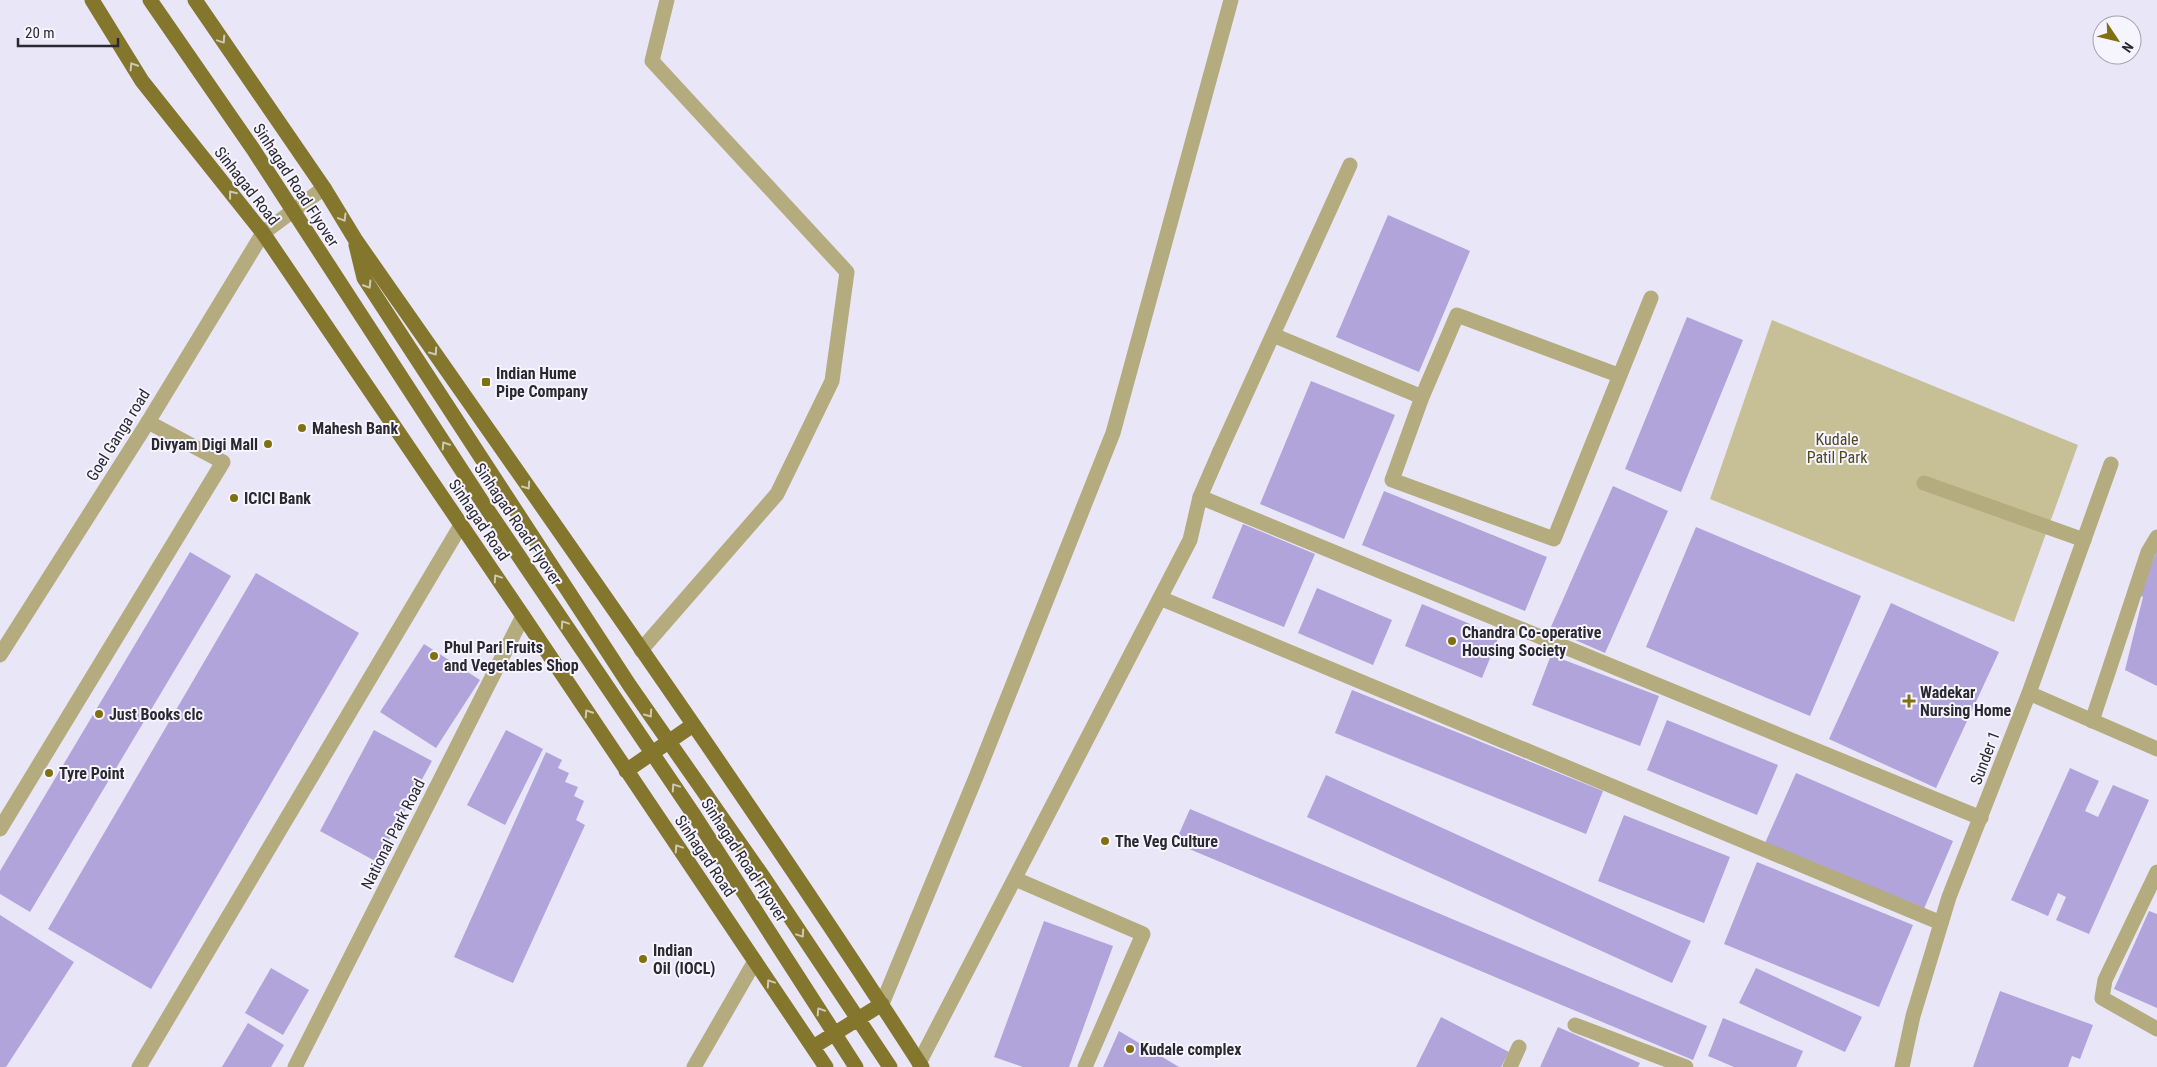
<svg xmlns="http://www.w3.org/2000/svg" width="2157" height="1067" viewBox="0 0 2157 1067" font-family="'Roboto Condensed',sans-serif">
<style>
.green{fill:#c7c097}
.building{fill:#b0a4db}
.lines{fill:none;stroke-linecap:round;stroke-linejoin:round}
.service{stroke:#b4ab7e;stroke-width:15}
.minor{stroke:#b4ab7e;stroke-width:15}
.tertiary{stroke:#b4ab7e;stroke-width:15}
.primary{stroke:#84772d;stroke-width:15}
.oneway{stroke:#cec8b6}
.poi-dot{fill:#80700f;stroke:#f6f4ff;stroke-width:2}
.labels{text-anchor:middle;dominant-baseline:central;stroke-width:4;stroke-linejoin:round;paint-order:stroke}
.street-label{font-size:16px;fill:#2b2930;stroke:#f6f4ff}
.poi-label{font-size:16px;font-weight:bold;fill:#2b2930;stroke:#f6f4ff;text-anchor:start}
.park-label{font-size:16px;fill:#524a1c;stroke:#f6f4ff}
</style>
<rect width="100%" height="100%" fill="#e9e6f8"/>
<path class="green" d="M1772 320 2078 445 2014 622 1710 499Z"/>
<path class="building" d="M1388 215 1470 251 1419 372 1336 337Z
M1687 317 1743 340 1681 492 1625 469Z
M1311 381 1395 415 1344 539 1260 504Z
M1613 486 1668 511 1605 653 1550 629Z
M1384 491 1547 557 1525 611 1362 545Z
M1243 524 1315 554 1284 627 1212 598Z
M1696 527 1861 596 1810 716 1646 647Z
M2157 550V686L2125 670 2143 597 2139 595Z
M190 552 231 576 30 912 0 894V871Z
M256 573 359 633 151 989 48 929Z
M1317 588 1392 620 1373 665 1298 633Z
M1891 603 1999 652 1936 788 1829 739Z
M1422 604 1499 636 1482 678 1405 646Z
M424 644 480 680 436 748 380 712Z
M1551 655 1659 696 1640 746 1532 705Z
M1352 690 1603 791 1586 834 1335 733Z
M1667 720 1778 765 1757 815 1647 770Z
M374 730 432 761 377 862 320 831Z
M506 730 543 749 505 825 467 805Z
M546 752 562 760 558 768 569 773 565 782 578 787 574 796 584 801 576 820 585 825 513 983 454 957Z
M2070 768 2099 781 2085 811 2098 817 2113 785 2149 800 2089 934 2056 920 2066 897 2058 893 2048 916 2011 900Z
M1796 773 1953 841 1923 911 1765 843Z
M1326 775 1691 941 1672 983 1307 817Z
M1190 809 1707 1026 1693 1060 1175 843Z
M1624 815 1730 857 1704 923 1598 881Z
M1757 862 1913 925 1879 1007 1724 944Z
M2149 911 2157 914V1008L2114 989Z
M0 915 74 962 6 1067H0Z
M1044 921 1113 946 1069 1067H1023L994 1057Z
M271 968 309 990 283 1035 245 1013Z
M1756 968 1862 1017 1845 1052 1739 1003Z
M2000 991 2093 1025 2080 1059 2072 1056 2068 1067H1973Z
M1441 1017 1509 1052 1501 1067H1416Z
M1723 1018 1803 1051 1796 1067H1734L1708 1056Z
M248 1023 284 1045 271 1067H222Z
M1558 1027 1640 1063 1638 1067H1540Z
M1119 1031 1179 1067H1103Z"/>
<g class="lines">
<path class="service" d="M1273 335 1422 397
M1618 375 1457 315 1422 397 1392 480 1554 539 1651 298
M1220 451 1350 165
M1924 483 2084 540
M1200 497 1981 818
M1160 598 1941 923
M641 650 777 494 832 381 847 272 652 61 667 0
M2092 721 2148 552 2157 537
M0 829 223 462 148 422
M2157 872 2105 980 2102 998 2157 1029
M1575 1025 1686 1067"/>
<path class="minor" d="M2029 693 2157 749
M1015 879 1143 934 1085 1067
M882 1004 976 777 1113 433 1231 0
M919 1063 1190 540 1200 497 1220 451
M139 1067 461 525
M295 1067 523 616
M694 1067 755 961
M1510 1067 1519 1047
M1902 1067 1913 1016 1949 897 2029 693 2111 464"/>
<path class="tertiary" d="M0 655 148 422 263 233 324 188"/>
<path class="primary" d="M92 0 142 81 263 233 523 616 826 1067
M150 0 253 149 485 506 694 815 856 1067
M195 0 324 188 355 239C546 513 741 786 922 1067
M356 245 364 278 630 686 764 878 890 1067
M626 771 693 725
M813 1047 882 1004"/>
</g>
<defs><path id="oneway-chevron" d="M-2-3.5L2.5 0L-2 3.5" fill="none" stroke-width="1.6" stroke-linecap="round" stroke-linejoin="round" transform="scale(1.25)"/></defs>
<g class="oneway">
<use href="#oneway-chevron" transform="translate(222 40) rotate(56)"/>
<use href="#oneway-chevron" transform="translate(133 66) rotate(-122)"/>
<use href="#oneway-chevron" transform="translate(232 194) rotate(-128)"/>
<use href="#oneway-chevron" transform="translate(343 218) rotate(59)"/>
<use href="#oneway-chevron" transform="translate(368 285) rotate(58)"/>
<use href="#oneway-chevron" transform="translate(434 352) rotate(55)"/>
<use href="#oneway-chevron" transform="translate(445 445) rotate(-123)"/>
<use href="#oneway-chevron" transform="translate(527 486) rotate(55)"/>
<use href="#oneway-chevron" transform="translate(497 578) rotate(-124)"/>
<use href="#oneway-chevron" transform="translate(564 624) rotate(-124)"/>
<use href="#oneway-chevron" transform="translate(588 713) rotate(-123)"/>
<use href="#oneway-chevron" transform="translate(649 714) rotate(55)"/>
<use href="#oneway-chevron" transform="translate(675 787) rotate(-124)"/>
<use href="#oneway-chevron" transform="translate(678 848) rotate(-124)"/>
<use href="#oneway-chevron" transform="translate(801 934) rotate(56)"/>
<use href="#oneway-chevron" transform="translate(770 983) rotate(-124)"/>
<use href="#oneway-chevron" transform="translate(820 1011) rotate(-123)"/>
</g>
<g class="poi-dot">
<rect x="481" y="377" width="10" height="10" rx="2.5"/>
<circle cx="302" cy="428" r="5"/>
<circle cx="268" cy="444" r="5"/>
<circle cx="234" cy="498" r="5"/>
<circle cx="1452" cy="641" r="5"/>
<circle cx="434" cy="656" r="5"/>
<path d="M1906.5 693.5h5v5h5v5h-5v5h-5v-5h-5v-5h5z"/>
<circle cx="99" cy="714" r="5"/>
<circle cx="49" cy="773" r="5"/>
<circle cx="1105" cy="841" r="5"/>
<circle cx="643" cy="959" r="5"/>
<circle cx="1130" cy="1049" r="5"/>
</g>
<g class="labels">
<g class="street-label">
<text transform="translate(296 185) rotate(57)">Sinhagad Road Flyover</text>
<text transform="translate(247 186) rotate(52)">Sinhagad Road</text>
<text transform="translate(118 435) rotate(-58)">Goel Ganga road</text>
<text transform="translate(479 520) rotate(56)">Sinhagad Road</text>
<text transform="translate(518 524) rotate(56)">Sinhagad Road Flyover</text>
<text transform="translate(1985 758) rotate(-69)">Sunder 1</text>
<text transform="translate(393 834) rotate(-63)">National Park Road</text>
<text transform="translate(705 856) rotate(56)">Sinhagad Road</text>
<text transform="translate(744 860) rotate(57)">Sinhagad Road Flyover</text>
</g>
<g class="poi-label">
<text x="496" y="373">Indian Hume<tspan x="496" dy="18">Pipe Company</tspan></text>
<text x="312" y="428">Mahesh Bank</text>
<text x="258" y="444" text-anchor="end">Divyam Digi Mall</text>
<text x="244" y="498">ICICI Bank</text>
<text x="1462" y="632">Chandra Co-operative<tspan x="1462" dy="18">Housing Society</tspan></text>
<text x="444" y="647">Phul Pari Fruits<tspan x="444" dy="18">and Vegetables Shop</tspan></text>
<text x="1920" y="692">Wadekar<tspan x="1920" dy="18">Nursing Home</tspan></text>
<text x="109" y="714">Just Books clc</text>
<text x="59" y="773">Tyre Point</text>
<text x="1115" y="841">The Veg Culture</text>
<text x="653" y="950">Indian<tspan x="653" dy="18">Oil (IOCL)</tspan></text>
<text x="1140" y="1049">Kudale complex</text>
</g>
<g class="park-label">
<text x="1837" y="439">Kudale<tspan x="1837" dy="18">Patil Park</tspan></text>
</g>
</g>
<g transform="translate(2117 40) rotate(125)"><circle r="24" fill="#f6f4ff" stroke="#a5a3ac"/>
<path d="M0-4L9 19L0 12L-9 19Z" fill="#80700f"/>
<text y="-8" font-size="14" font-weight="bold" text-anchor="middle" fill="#2b2930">N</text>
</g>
<path d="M18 38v8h100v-8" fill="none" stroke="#2b2930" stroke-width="2.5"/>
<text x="25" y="38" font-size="15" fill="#2b2930" stroke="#f6f4ff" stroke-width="4" paint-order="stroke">20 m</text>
</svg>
